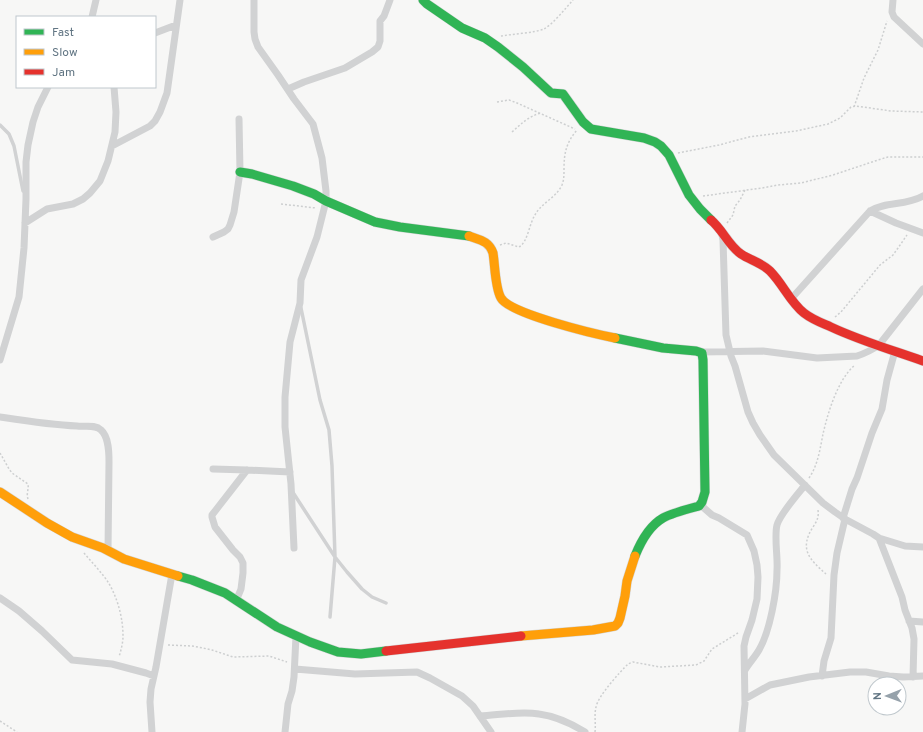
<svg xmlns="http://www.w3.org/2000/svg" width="923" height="732" viewBox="0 0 923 732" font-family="Overpass,sans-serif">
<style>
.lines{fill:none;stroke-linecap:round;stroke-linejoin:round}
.fast-casing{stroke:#d4d5d6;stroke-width:10}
.slow-casing{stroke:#d4d5d6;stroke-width:10}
.jam-casing{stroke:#d4d5d6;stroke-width:10}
.path{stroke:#cdcfd0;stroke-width:1.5;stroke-dasharray:2 2;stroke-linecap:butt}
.lane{stroke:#d1d2d3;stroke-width:3.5}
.street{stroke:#d1d2d3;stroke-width:7}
.fast{stroke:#30b455;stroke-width:9}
.slow{stroke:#ff9f0a;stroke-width:9}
.jam{stroke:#e5322d;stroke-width:9}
</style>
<rect width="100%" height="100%" fill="#f7f7f6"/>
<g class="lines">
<defs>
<path id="fast" d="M423 0 427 4 462 28 485 38 498 47 523 67 551 93 563 94 583 122 591 129 644 138 655 142 661 146 669 155 689 195 700 209 711 220
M240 172 252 174 293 186 314 194 326 201 375 222 400 227 469 236
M615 338 663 348 696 351 702 353 703 360 705 492 702 502 699 506C688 509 672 513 663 518 649 526 641 541 635 556
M178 576 192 580 225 593 277 627 310 642 338 652 361 654 386 651"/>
<path id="slow" d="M469 236C480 240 489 241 493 253 495 265 495 288 501 298 510 314 595 334 615 338
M0 492 47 523 72 537 103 548 124 559 178 576
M521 636 593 630 615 626 618 623 620 618 625 596 627 581 635 556"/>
<path id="jam" d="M711 220C723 230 728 245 741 254 750 260 762 263 770 271 783 284 790 302 804 313 813 320 822 323 831 327 861 341 892 350 923 361
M386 651 521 636"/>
</defs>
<use href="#fast" class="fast-casing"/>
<use href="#slow" class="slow-casing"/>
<use href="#jam" class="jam-casing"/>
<path class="path" d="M501 36C512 34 534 33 544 29 554 23 565 9 573 0
M497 102 509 100 517 103 575 129
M854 107 864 78 878 50 887 21
M512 132C521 124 529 116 541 113
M678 153 719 145 749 137 796 131 828 124 840 118 851 107 856 106 891 111 923 112
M703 196 762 188 778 185 801 183 833 175 878 160 888 157H923
M281 204 316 208
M727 223 733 215 735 206 740 200 745 190
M500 245 506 243 519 247C528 242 529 224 535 215 541 203 556 198 562 185 564 180 564 175 564 170 564 153 566 143 577 130
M835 317 841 312 880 265 893 255 898 248 907 235
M0 453 9 469 12 473 28 484C29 489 26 494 28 499
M809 478C818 465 820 449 823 434 828 412 838 379 855 365
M818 510C819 517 817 521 813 527 799 549 809 559 826 574
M84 553C91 561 99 570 106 579 117 595 123 617 123 636 123 643 121 650 119 657
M168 645 192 646 203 648 212 650 233 657 269 656 287 662
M0 721 17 732
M595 732C596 724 594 715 596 707 598 696 620 672 628 664L633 662 660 667 696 665 704 661 712 649 738 633"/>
<path class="lane" d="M0 125 9 134 14 146 23 191
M301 308 320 400 329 430 332 466 335 557 330 617
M292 491 335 557 347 572 362 589 372 597 386 603"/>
<path class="street" d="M254 0V32L255 39 258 47 278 75 294 99 313 124 322 158 326 191V201L317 237 301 280 300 303 290 342 285 397V427L291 484 294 548
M893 0 892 12 894 17 923 44
M92 17 96 0
M155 33 176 25
M288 89 304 82 345 68 372 52 378 47 380 41V21L384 16 390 0
M112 146 150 126 155 121 160 112 167 93 180 0
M870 211 896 223 923 233
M25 223 47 209 73 204 83 199 90 193 100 181 108 161 115 132 116 112 114 87
M722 235 723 240 726 335 731 356 735 366 748 412 753 423 760 435 774 455 823 503 835 512 845 519 873 534 879 538 902 597 905 610 912 628 914 639 913 677
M213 237 224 232 228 229 230 225 234 212 240 172 239 119
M791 299 870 211C886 201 906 206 923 196
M701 352 763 351 817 358 857 356C866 353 872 350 879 345L923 289
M0 360 19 297 24 248 26 199V162L28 145 33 122 38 107 48 87
M0 417C26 421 51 425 77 426 85 427 95 424 101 430 109 437 109 453 109 462L108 551
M213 469 247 470 290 472
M702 504 704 508 712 515 719 518 747 535 754 551 757 565 758 577 757 599 752 620 746 637 744 646 745 704 742 732
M843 518 852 489 857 478 872 433 882 409 887 380 895 351
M879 538 905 546 923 547
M0 598 19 611 42 631 72 660 112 664 146 673 154 676
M236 601 241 589 243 573V563L240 557 233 550 215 527 212 517V515L247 470
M909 621 923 622
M295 669 355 674 417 672 430 678 462 696 473 706 491 732
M745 670C749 663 755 657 759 650 770 631 777 592 777 570 778 557 774 537 777 525 780 514 798 494 805 485
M822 676 824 661 831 638 834 575 837 553 845 519
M745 699 770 685 809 677 850 672H866L889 676 903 677 923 676
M480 716C499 715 520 711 539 714 554 716 572 724 585 732
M152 732 150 702 151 689 156 667 172 574
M285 732 288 704 292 691 294 677 296 636"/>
<use href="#fast" class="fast"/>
<use href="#slow" class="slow"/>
<use href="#jam" class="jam"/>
</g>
<rect x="16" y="16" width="140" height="72" fill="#ffffff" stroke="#c0c8cd"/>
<rect x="24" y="29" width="20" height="6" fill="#30b455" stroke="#c0c8cd"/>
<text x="52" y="36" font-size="12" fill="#617583">Fast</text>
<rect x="24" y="49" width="20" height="6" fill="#ff9f0a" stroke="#c0c8cd"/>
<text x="52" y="56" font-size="12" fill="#617583">Slow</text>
<rect x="24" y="69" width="20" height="6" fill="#e5322d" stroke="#c0c8cd"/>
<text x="52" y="76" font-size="12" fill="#617583">Jam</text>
<g transform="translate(887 696) rotate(269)"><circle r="19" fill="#ffffff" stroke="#c0c8cd"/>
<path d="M0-3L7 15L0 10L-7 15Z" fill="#96a2ab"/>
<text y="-6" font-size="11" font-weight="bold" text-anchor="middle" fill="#617583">N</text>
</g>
</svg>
